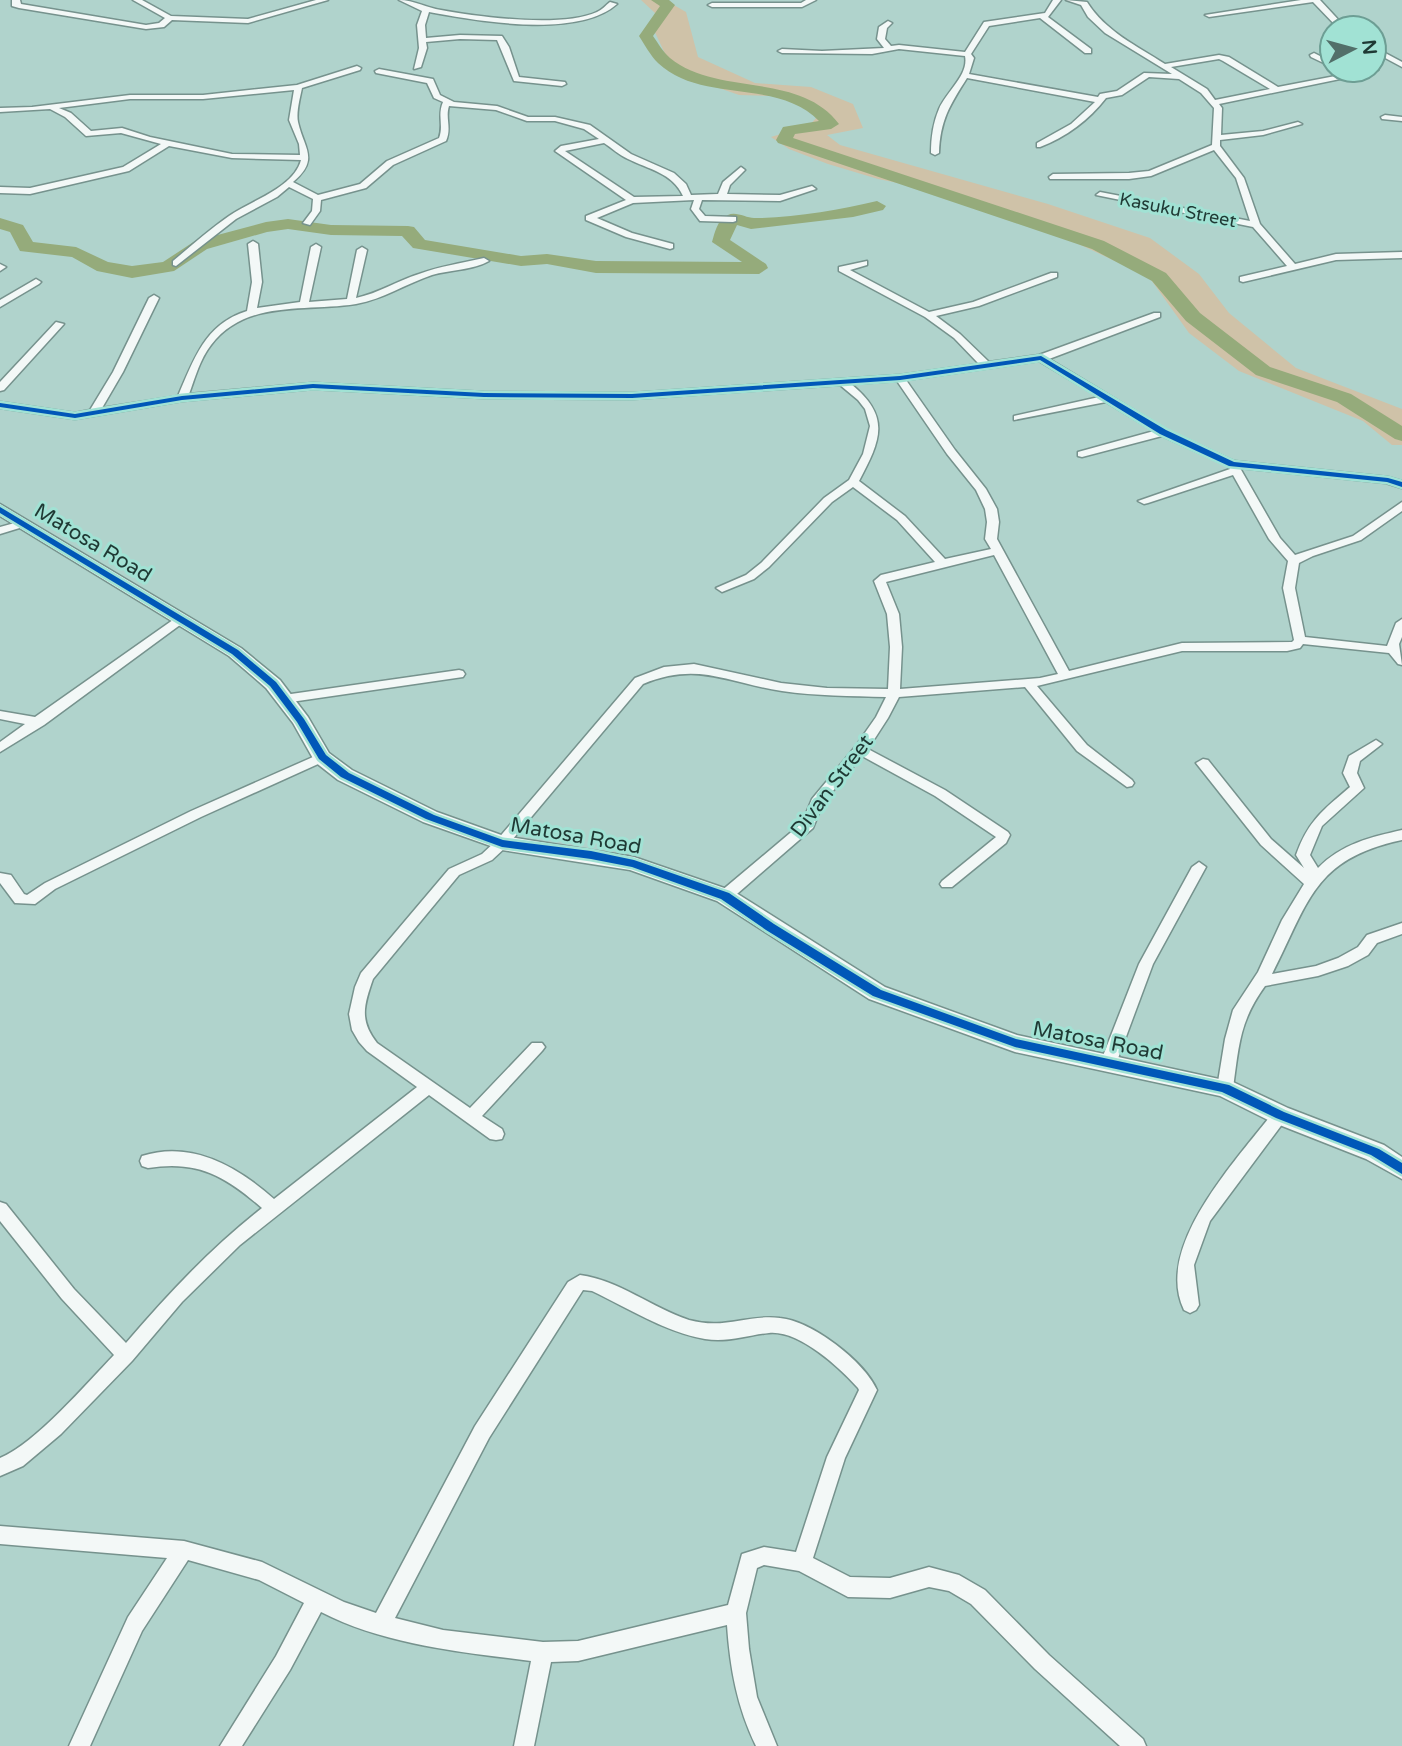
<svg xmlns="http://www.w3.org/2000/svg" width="1402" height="1746" viewBox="0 0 1402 1746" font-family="'Varela Round',sans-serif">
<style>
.green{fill:#cfc2a8}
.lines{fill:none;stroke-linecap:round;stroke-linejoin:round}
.river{fill:#95ab7b;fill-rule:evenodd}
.street-casing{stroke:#76928d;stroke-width:3}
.secondary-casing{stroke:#76928d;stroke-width:3}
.street{fill:#f3f8f7;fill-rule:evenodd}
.secondary{fill:#f3f8f7;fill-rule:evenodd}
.cycleway-casing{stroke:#a1e2d4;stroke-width:5}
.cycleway{fill:#0057b8;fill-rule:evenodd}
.labels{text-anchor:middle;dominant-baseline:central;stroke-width:6;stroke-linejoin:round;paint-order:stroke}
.far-street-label{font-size:18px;fill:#1f3934;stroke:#a1e2d4}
.street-label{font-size:21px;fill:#1f3934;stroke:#a1e2d4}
</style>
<rect width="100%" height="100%" fill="#b0d3cc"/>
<path class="green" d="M641 0H665L686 12 698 57 755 83 811 87 853 104 863 128 827 135 840 145 1048 204 1150 238 1199 274 1229 313 1296 368 1402 409V445H1392L1363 421 1239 371 1189 333 1149 277 1036 224 938 191 878 179 828 164 789 149 771 137 810 125 822 111 773 96 739 95 682 75 667 58 652 26 655 13Z"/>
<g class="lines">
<path class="river" d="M651 0H669L675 5 653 36C658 43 663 52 670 58 718 97 799 71 839 124L831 129 795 134 793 138 1104 241 1166 273 1200 313 1270 367 1351 394 1402 426V441L1395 439 1337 402 1256 375 1186 321 1152 281 1092 249 778 143 776 140 783 127 819 121C778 78 701 104 658 63 650 55 645 45 639 36L660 6Z
M877 201 886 206 883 210 853 217 751 229 737 225 730 240 766 264 768 268 759 274 596 273 547 264 521 266 413 248 402 236 331 235 288 229 267 232 207 249 174 271 132 278 97 271 72 257 20 251 10 232 0 229V218L23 225 33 242 76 247 108 262 132 266 163 262 195 241 266 222 288 219 331 225 408 226 414 227 425 240 521 256 547 254 596 261 742 262 712 242C715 232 717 220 728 215 736 211 746 218 754 218 792 218 840 210 877 201Z"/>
<defs>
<path id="street" d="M12 0H20L21 4 146 25 159 23 165 18 133 0H142L171 16 248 19 316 0H328L248 23 172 20 164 27 146 29 19 8 12 6Z
M399 0C414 0 427 8 441 10 479 17 562 28 597 12 602 10 606 5 610 2L617 4C578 39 477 21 429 12L425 25 426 38 460 35 502 36 509 47 519 77 565 82 566 84 562 86 514 81 497 40 460 39 426 42 427 48 421 67 414 69 419 48 417 25 422 11Z
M806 0H816L802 7H712L708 5 712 3H801Z
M1053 0H1061L1048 17 1091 49V53H1085L1040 18 989 26 971 54 974 58 969 74 1098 97 1100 94 1117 91 1144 73 1172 74 1105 33 1088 17 1081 5 1066 0 1087 2C1105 31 1137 46 1165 64L1219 55 1229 57 1278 87 1377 68 1378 70 1374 72 1219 104 1222 108 1221 135 1263 131 1298 122 1302 124 1263 135 1220 140V146L1244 178 1260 224 1295 264 1336 254 1402 252V258L1336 260 1243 282 1240 281V277L1287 266 1253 227 1096 195 1100 192 1250 221 1236 178 1214 150 1151 176 1129 179H1050L1049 177 1053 174 1129 173 1149 171 1212 145 1214 108 1201 93 1179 79 1149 77 1122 95 1106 98C1089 120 1066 137 1040 147H1037V143L1071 124 1095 102 967 78C950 105 940 120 939 153L935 155 931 153C931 138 933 123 939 109 946 92 969 75 965 56L899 49 872 54 782 53 778 51 782 49 822 51 884 48 877 39 879 27 888 21 892 23 887 28 885 39 891 46 899 45 965 52 984 22 1045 13ZM1219 59 1223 61 1270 89 1215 100 1207 89 1171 67Z
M1301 0H1320L1346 28H1338L1313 2 1209 17 1205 15Z
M1374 47 1402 62V67L1374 52Z
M1314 53 1332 62V67L1311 57 1310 55Z
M357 66 361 68 360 70 302 88C300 98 296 112 298 122 304 149 320 159 293 182L318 195 360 184 387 161 439 138C444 125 437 116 443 102L434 98 427 83 376 73 375 71 379 69 433 79 440 95 454 102 497 106 528 117H555L590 125 631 154 674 173 686 184 691 195 718 194 723 182 741 167 745 170 730 185 727 194 780 195 812 186 816 189 780 201 702 200 699 209 705 216 736 217V221L733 222 700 221 691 209 694 200 633 203 597 218 632 233 673 244V248L670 249 626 237 586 220V216L626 200 555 151 561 146 599 139 584 129 555 121H527L496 110 449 106C445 118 452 128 446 141L393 165 366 188 321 200 320 211 310 225 303 223 312 211 313 199 289 187 277 197 236 219 176 266 173 265V261C191 246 209 230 229 216 250 201 294 188 301 160L232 158 169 146 129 171 30 194 0 193V187L30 188 123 167 161 144 121 133 86 136 65 117 50 109 0 112V108L32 107 130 95H203L297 85ZM294 90 289 120 299 144 300 155 232 154 150 137 122 128 91 131 71 113 59 108 130 99H203ZM604 143C612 148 619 155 628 159 648 169 673 173 683 196L634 197 565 151Z
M1385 115 1402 117V121L1382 119 1381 117Z
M253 241 258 244 262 282 257 308 300 302 311 247 316 244 321 247 309 302 347 299 357 250 362 247 367 250 356 298C379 293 397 281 419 274 440 266 462 263 484 258L489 261C474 270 449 270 432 275 405 284 384 299 356 304 306 312 246 299 211 345 200 359 195 378 189 394L313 383 484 392 632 393 900 375 979 364 954 338 925 317 839 271V267L867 261V265L850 270 929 312 973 302 1051 273H1057V277L979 306 936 316 960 334 989 362 1039 355 1154 313H1160V317L1049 359 1167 430 1234 461 1388 477 1402 481V488L1386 483 1240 468 1280 538 1295 555 1353 536 1402 502V511L1361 540 1313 556 1299 563 1295 588 1305 637 1387 646 1396 623 1402 619V637L1399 644 1402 665 1398 664 1389 653 1303 644 1300 648 1287 651H1182L1037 686 1087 745 1132 780 1134 783 1132 786 1127 787 1077 751 1025 687 899 697 888 718 868 749 945 790 1008 832 1010 835 1006 843 952 887H942L940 884 942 881 996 837 935 796 862 756 823 803 813 828 730 900H720L718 896 720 892 802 823 812 799 855 747 876 717 886 697C851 696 816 696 782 691 727 683 699 661 643 684L507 846 492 860 459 875 373 979C364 1005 359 1020 377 1043L470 1108 532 1043H542L545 1047 542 1051 482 1116 502 1129 504 1134 502 1139 496 1140 490 1139 429 1095 240 1245 182 1302 132 1361 61 1434 23 1466 0 1476V1458C36 1443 86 1384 114 1355L62 1299 0 1221V1202L6 1204 74 1289 126 1343C168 1294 211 1248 262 1208 225 1176 198 1160 148 1168L142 1166 140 1161 142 1156C192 1140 238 1167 274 1199L417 1087 367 1051 359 1042 352 1030 349 1014 355 987 361 973 449 869 482 854 497 840 635 678 664 667 694 664 781 683 827 688 888 689 890 647 887 614 874 581 881 575 935 562 897 520 853 487 832 502 769 567 754 579 722 592 716 588 746 575 761 563 824 498 849 480 863 454 870 426 865 409 858 400 840 385 632 399 484 398 313 389 182 401 75 419 0 408V402L75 413 90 410 113 372 149 298 154 295 159 298 123 372 102 408 178 396C194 359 205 324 247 311L252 282 248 244ZM1039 361 1099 397 1014 416V420L1106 402 1154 431 1078 452V456L1082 457 1162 436 1228 466 1230 469 1138 501 1144 504 1148 503 1233 475 1269 539 1288 561 1283 588 1294 640 1292 642 1182 643 1069 671 997 539 999 522 997 509 986 489 955 450 906 380ZM897 381 947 454 976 490 985 509 987 522 985 539 991 549 945 559 905 516 859 481C880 441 892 417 851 384ZM994 555 1058 674 1040 678 900 689 902 647 899 614 886 582Z
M0 264 6 267 0 271Z
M36 279 41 282 39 284 0 307V300Z
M56 322 64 324 4 390 0 391V382Z
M22 521 26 522V526L0 534V527Z
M180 615 184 616 186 619 184 622 44 725 0 752V742L25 724 0 719V711L35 717Z
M459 670 463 671 465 674 463 677 284 703 278 699 284 695Z
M1376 740 1382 744 1360 761 1357 773 1364 788 1322 826 1310 855 1318 868C1341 844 1371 837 1402 830V840C1313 859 1309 902 1272 974L1316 966 1338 958 1358 947 1367 935 1402 923V934L1377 943 1368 955 1348 966 1318 976 1265 986C1239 1022 1239 1046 1233 1088L1231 1092 1225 1094 1219 1092 1217 1088 1225 1039 1233 1010 1258 972 1282 920 1304 884 1261 845 1196 763 1203 759 1208 760 1271 839 1304 868 1296 855C1308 821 1323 810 1350 787L1343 773 1349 756Z
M322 753 327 754 329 757 327 760 201 817 55 889 35 904 15 903 0 883V873L11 875 24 894 27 895 45 883 191 811Z
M1199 862 1206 867 1153 964 1117 1061 1114 1065H1104L1101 1061 1139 964 1192 867Z
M1280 1109 1286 1111 1288 1115 1286 1119 1210 1221 1194 1265 1199 1305 1196 1310 1190 1313 1184 1310C1153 1246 1238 1159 1274 1111Z
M580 1275C619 1280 652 1308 689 1320 725 1330 748 1314 780 1318 812 1321 864 1361 877 1390L845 1458 813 1558 850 1577 890 1578 929 1567 959 1575 985 1590 1049 1655 1143 1739 1146 1746H1120L1035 1669 971 1604 949 1591 929 1587 890 1598 848 1597 799 1571 764 1565 757 1568 746 1613 749 1649 757 1697 777 1746H756C737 1707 730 1668 727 1625L578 1661 551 1662 534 1746H514L531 1661C461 1652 385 1645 321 1612L290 1670 242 1746H220L276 1656 304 1603 259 1580 188 1560 142 1631 90 1746H69L128 1617 167 1558 0 1544V1526L184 1541 262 1562 344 1602 376 1613 475 1426 568 1282ZM583 1290 592 1291C628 1308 665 1332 705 1339 727 1343 748 1335 769 1333 799 1330 839 1367 858 1388L859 1390 827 1457 796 1552 764 1547 742 1554 728 1605 578 1641 543 1642 443 1630 395 1618 489 1438Z"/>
<path id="secondary" d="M0 504 241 648 280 680 308 717 329 753 352 770 437 812 504 836 634 857 733 891 885 987 1017 1035 1233 1082 1288 1108 1384 1145 1402 1157V1179L1366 1159 1272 1122 1220 1096 1015 1052 869 999 717 901 630 870 502 850 423 822 338 780 315 762 293 723 266 688 229 656 0 516Z"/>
</defs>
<use href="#street" class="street-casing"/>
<use href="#secondary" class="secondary-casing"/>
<use href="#street" class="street"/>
<use href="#secondary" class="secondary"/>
<defs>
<path id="cycleway" d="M1041 356 1166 430 1234 462 1388 478 1402 482V487L1387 482 1229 466 1160 434 1040 360 900 380 632 398 484 397 313 388 182 400 75 418 0 407V403L75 414 182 396 313 384 484 393 632 394 900 376Z
M0 507 238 650 276 682 304 719 326 755 349 773 434 815 503 840 591 851 634 860 729 893 774 924 881 990 1016 1039 1229 1085 1284 1112 1379 1149 1402 1163V1174L1371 1155 1276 1118 1222 1092 1015 1047 873 996 766 930 721 899 632 867 591 859 502 847 426 819 341 777 319 759 297 722 270 686 232 654 0 513Z"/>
</defs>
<use href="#cycleway" class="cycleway-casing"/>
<use href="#cycleway" class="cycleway"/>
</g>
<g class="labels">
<g class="far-street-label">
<text transform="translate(1178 210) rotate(11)">Kasuku Street</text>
</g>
<g class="street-label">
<text transform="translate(93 543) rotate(31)">Matosa Road</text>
<text transform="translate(832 786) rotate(-53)">Divan Street</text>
<text transform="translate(576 836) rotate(10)">Matosa Road</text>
<text transform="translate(1098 1041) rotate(11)">Matosa Road</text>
</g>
</g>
<g transform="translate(1353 49) rotate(84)"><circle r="33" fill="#a1e2d4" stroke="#6d9e94" stroke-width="2"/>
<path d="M0-5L12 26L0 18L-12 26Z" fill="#526f69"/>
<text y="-10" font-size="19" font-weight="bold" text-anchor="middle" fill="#1f3934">N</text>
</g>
</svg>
